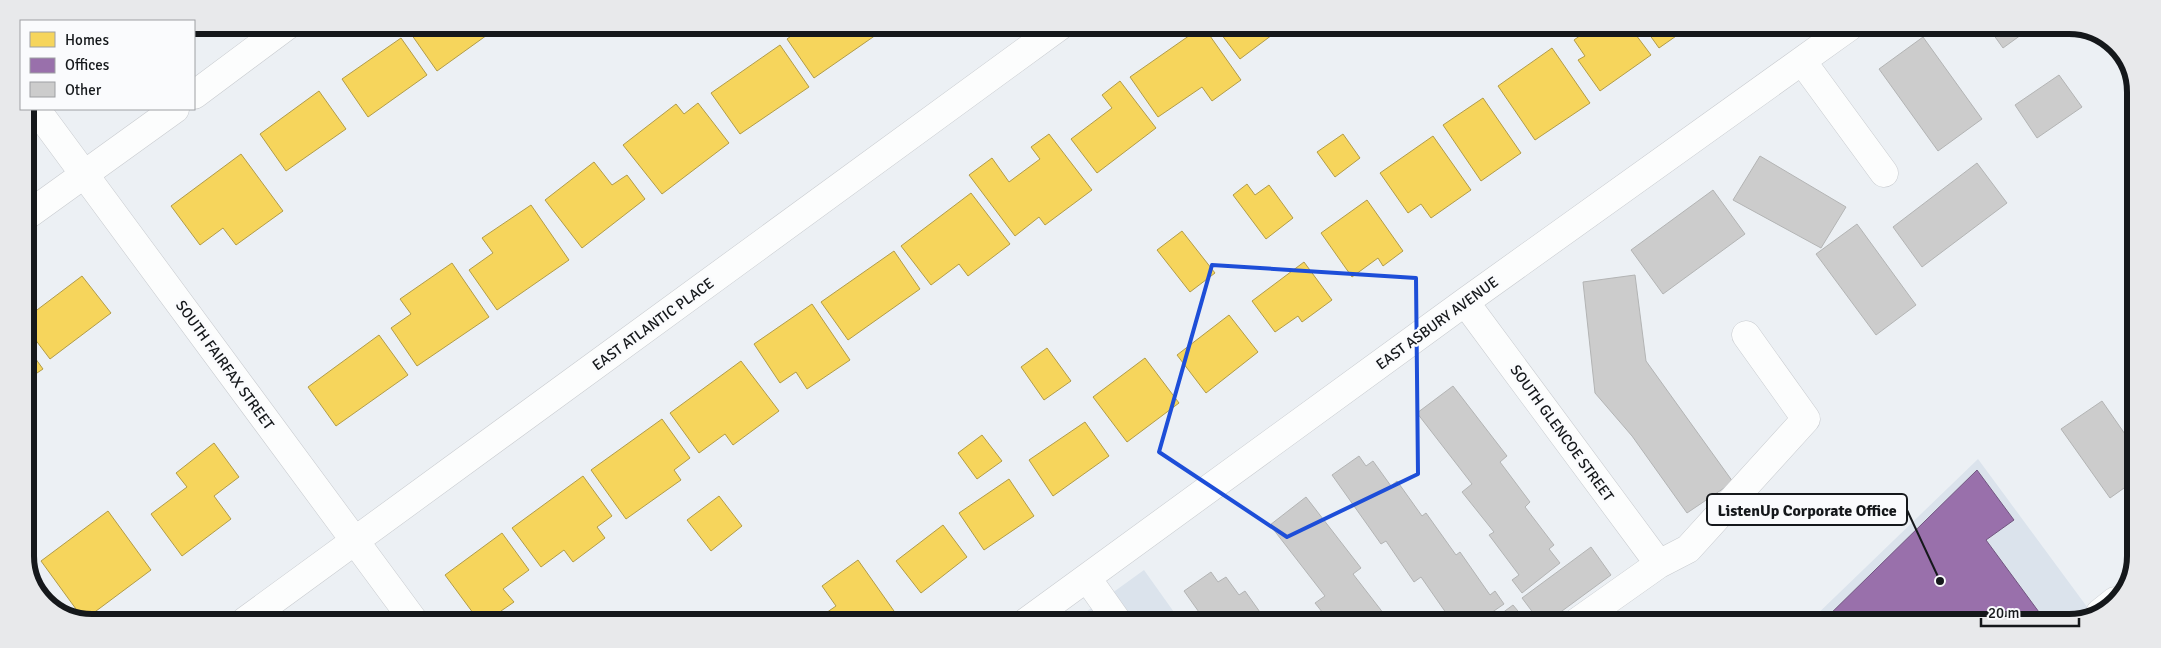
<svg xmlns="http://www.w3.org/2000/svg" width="2161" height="648" viewBox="0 0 2161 648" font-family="Signika,sans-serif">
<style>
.built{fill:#dbe3ec}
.homes{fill:#f6d55c;stroke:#b29c48}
.offices{fill:#9970ab;stroke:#715680}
.building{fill:#ccc;stroke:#b3b4b4}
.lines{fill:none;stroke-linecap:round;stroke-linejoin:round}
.minor-casing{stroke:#c8cbcf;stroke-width:29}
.minor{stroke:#fcfdfd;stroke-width:28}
.marked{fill:none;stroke:#1d4ed8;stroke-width:4;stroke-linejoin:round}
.labels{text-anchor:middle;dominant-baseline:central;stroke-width:5;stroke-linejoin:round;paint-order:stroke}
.street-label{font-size:15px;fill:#15181b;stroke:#fafbfd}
.rim{fill:none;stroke:#15181b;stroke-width:6}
.leader{fill:none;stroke:#15181b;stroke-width:2}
.callout-dot{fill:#15181b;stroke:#fafbfd;stroke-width:2}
.callout{fill:#fafbfd;stroke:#15181b;stroke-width:2}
.callout-label{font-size:16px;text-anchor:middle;font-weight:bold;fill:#15181b}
</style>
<rect width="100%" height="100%" fill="#ecf0f4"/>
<path class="built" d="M1978 459 2093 615 2069 623H1808Z
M1144 570 1181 622H1072Z"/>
<path class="homes" d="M417 25H501L437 71 409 31Z
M805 26H885L886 28 814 78 787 39Z
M1203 26 1241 80 1212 101 1202 87 1158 117 1130 77Z
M1215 26H1284L1240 59Z
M1592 27H1630L1651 55 1600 91 1578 60 1585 56 1574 40Z
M1644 27H1689L1659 48Z
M401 38 427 75 368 117 342 79Z
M780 45 809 87 740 134 711 93Z
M1552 48 1590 103 1535 140 1498 86Z
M1120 81 1156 128 1097 173 1071 139 1112 108 1102 95Z
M319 91 346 129 286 171 260 134Z
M1483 98 1521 153 1481 181 1443 125Z
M698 103 729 143 662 194 623 145 676 104 684 114Z
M1049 134 1092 190 1045 225 1039 217 1015 236 969 175 992 158 1009 182 1040 159 1031 147Z
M1343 134 1360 158 1335 177 1317 152Z
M1433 136 1471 190 1431 218 1421 204 1408 213 1380 173Z
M241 154 283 211 236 245 223 228 200 245 171 206Z
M594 162 612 185 627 175 645 199 582 248 545 200Z
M1247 184 1255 195 1269 185 1293 218 1266 239 1233 195Z
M971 193 1010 244 968 276 959 264 931 285 901 246Z
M1367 200 1403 251 1383 266 1378 258 1352 277 1321 233Z
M531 205 569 260 497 310 469 270 493 253 482 238Z
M1182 231 1215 273 1190 292 1157 250Z
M894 251 920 289 848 340 821 302Z
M1304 262 1332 300 1302 322 1298 316 1275 332 1252 301Z
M452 263 489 317 417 366 391 328 411 314 400 299Z
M82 276 111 313 50 359 25 326V319Z
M812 304 850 360 807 389 796 372 780 383 754 344Z
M1229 315 1258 352 1206 393 1177 355Z
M379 335 408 375 336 426 308 387Z
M25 344 43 369 25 381Z
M1047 348 1071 381 1044 400 1021 367Z
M1145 358 1179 403 1127 442 1093 397Z
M741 361 779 411 733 445 725 434 699 453 670 413Z
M662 419 690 458 674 470 681 480 626 519 591 470Z
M1085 422 1109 456 1053 496 1029 460Z
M982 435 1002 461 977 479 958 453Z
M214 443 239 477 214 496 231 519 182 556 151 514 187 487 176 473Z
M583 476 612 516 597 527 605 538 573 562 564 550 541 567 512 528Z
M1009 479 1034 516 984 550 959 513Z
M719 496 742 526 711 551 687 520Z
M108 511 151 570 84 620 41 561Z
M943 525 967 557 921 593 896 561Z
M502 533 529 570 503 589 514 602 501 611 509 621H479L445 575Z
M858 560 894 611 879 622H813L836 606 822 586Z
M674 612 681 621H661Z"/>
<path class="offices" d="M1977 470 2014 520 1986 540 2047 623H1821Z
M2061 615 2067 623H2051Z"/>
<path class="building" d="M1988 27H2032L2003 48Z
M1923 37 1982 119 1938 151 1879 69Z
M2059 75 2082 107 2037 138 2015 105Z
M1760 156 1846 207 1821 248 1733 200Z
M1977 163 2007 203 1922 267 1893 227Z
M1713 190 1745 234 1663 294 1631 250Z
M1857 224 1916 305 1876 335 1816 254Z
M1635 275 1646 361 1733 482 1687 513 1632 436 1595 393 1583 282Z
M1453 386 1507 456 1500 462 1530 502 1525 507 1554 545 1549 549 1560 563 1522 593 1512 580 1519 575 1489 535 1494 532 1462 492 1472 484 1417 413Z
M2102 401 2134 447V481L2110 498 2061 429Z
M1359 456 1366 466 1373 461 1391 486 1397 481 1422 516 1426 513 1456 555 1460 552 1490 595 1495 591 1504 604 1478 622H1461L1456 616 1451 620 1421 577 1414 582 1386 541 1381 544 1332 475Z
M1306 497 1361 568 1353 574 1384 614 1378 618 1381 622H1330L1315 603 1325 596 1270 525Z
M1591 547 1611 575 1547 622H1540L1522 598Z
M1211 572 1218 582 1226 577 1239 595 1245 591 1267 622H1206L1184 591Z
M1513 605 1527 622H1490Z"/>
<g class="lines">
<defs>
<path id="minor" d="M1802 61 1884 173
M194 95 288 25
M36 109 414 621
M25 217 175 109
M1465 302 1659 564
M1087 578 1118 622
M2100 613 2115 601
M245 621 1060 26
M1026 622 1465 302 1849 27
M1577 622 1659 564 1688 549 1806 419 1746 335"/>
</defs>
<use href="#minor" class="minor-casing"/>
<use href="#minor" class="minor"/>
</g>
<path class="marked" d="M1212 265 1416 278 1418 474 1287 537 1159 452Z"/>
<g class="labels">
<g class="street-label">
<text transform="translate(1437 323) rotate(-36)">EAST ASBURY AVENUE</text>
<text transform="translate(653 324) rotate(-36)">EAST ATLANTIC PLACE</text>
<text transform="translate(225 365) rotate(54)">SOUTH FAIRFAX STREET</text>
<text transform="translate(1562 433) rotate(54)">SOUTH GLENCOE STREET</text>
</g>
</g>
<path d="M0 0H2161V648H0ZM92 34H2069A58 58 0 0 1 2127 92V556A58 58 0 0 1 2069 614H92A58 58 0 0 1 34 556V92A58 58 0 0 1 92 34Z" fill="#e8e9eb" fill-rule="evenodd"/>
<path class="rim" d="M92 34H2069A58 58 0 0 1 2127 92V556A58 58 0 0 1 2069 614H92A58 58 0 0 1 34 556V92A58 58 0 0 1 92 34Z"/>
<path class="leader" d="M1940 581L1907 510"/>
<circle class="callout-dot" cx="1940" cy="581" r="5"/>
<rect class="callout" x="1707" y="494" width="200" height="31" rx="5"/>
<g class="callout-label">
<text x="1807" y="516">ListenUp Corporate Office</text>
</g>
<rect x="20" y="20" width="175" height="90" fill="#fafbfd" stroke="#9ea0a3"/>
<rect x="30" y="32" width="25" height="15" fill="#f6d55c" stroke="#9ea0a3"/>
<text x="65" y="45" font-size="15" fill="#15181b">Homes</text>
<rect x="30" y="58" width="25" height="15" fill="#9970ab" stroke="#9ea0a3"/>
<text x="65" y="70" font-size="15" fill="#15181b">Offices</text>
<rect x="30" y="82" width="25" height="15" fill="#cccccc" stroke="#9ea0a3"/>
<text x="65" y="95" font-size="15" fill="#15181b">Other</text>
<path d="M1981 618v8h98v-8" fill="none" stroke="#15181b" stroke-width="2.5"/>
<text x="1988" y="618" font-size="15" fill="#15181b" stroke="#fafbfd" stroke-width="4" paint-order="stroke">20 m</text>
</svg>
